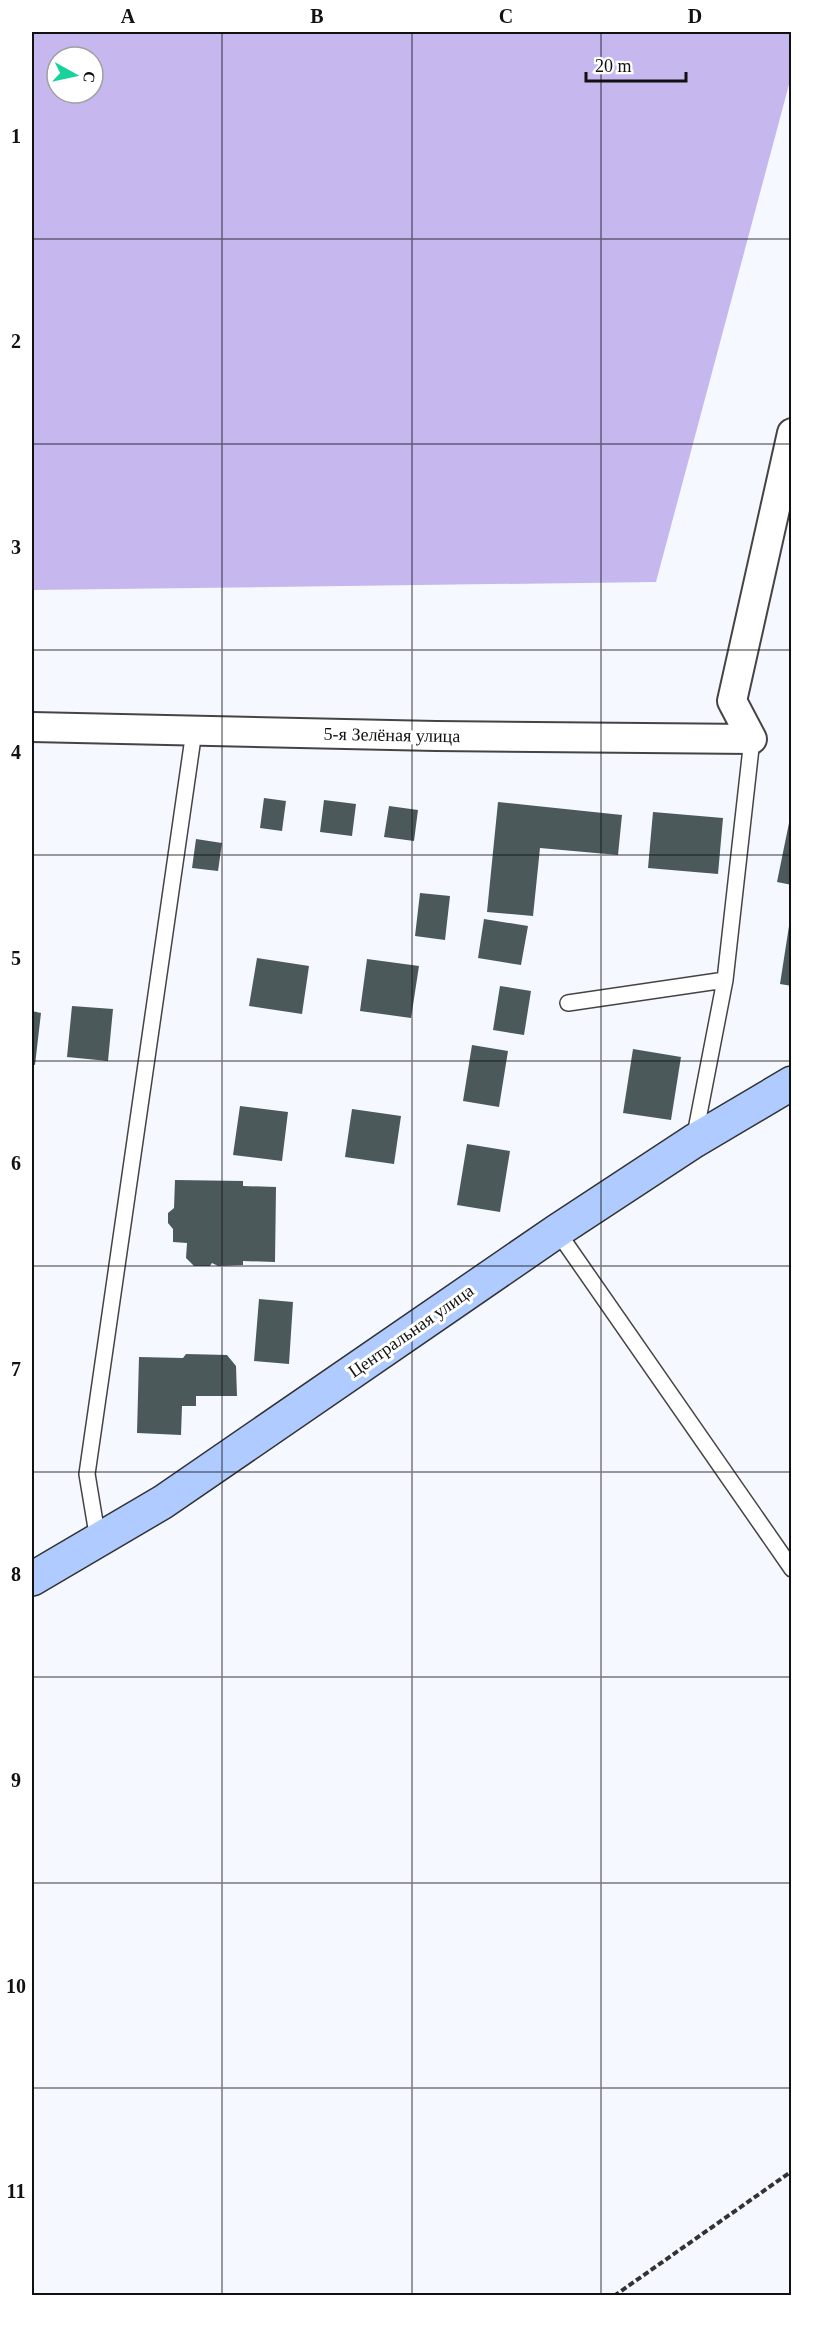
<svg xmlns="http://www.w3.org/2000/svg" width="823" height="2327" viewBox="0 0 823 2327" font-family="'Times New Roman',serif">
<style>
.green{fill:#c6b8ef;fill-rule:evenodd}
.building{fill:#4c595b}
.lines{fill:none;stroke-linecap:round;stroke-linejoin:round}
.lane-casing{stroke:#444;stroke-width:18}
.street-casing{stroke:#444;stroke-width:32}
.secondary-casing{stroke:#333;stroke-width:36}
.path{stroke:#333;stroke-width:4;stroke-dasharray:6 3;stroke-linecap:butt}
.lane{stroke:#fff;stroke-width:15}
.street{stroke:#fff;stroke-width:28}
.secondary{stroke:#b0cbff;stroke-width:33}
.grid{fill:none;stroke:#111;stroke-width:1.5;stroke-opacity:0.55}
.labels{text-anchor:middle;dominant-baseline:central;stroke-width:6;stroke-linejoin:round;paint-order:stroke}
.street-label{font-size:18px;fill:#111;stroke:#fff}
.neatline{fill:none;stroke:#111;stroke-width:2}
.grid-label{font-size:20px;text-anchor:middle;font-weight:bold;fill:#111}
</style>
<rect width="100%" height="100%" fill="#f5f9ff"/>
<path class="green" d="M32 32H791V77L656 582 32 590ZM57 57H93V93H57Z"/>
<path class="building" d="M264 798 286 801 282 831 260 828Z
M324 800 356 804 352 836 320 832Z
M498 802 622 815 618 855 540 848 533 916 487 912Z
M389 806 418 810 414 841 384 837Z
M653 812 723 818 718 874 648 868Z
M790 818H792V885L777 882Z
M196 839 222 843 218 871 192 868Z
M420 893 450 896 445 940 415 936Z
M484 919 528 926 521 965 478 958Z
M789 926H792V986L780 984Z
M257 958 309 966 302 1014 249 1006Z
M367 959 419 966 411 1018 360 1011Z
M500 986 531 991 524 1035 493 1030Z
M72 1006 113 1009 108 1061 67 1057Z
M32 1011 41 1013 35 1065 32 1064Z
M472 1045 508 1051 499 1107 463 1101Z
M633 1049 681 1057 671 1120 623 1113Z
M240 1106 288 1112 282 1161 233 1155Z
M352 1109 401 1116 394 1164 345 1157Z
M467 1144 510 1151 500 1212 457 1205Z
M175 1180 243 1181V1186L276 1187 275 1262 243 1261V1265L218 1266 212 1263 210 1266H194L186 1258 187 1243 173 1242V1229L168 1223V1213L174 1208Z
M259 1299 293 1302 289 1364 254 1361Z
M186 1354 227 1355 236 1366 237 1396H196V1406H182L181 1435 137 1433 139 1357 183 1358Z"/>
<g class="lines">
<defs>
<path id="lane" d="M568 1003 725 980
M694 1140 725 980 752 739
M557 1231 792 1569
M98 1540 87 1474 194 731"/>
<path id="street" d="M32 727 436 736 752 739 732 701 792 433"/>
<path id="secondary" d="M32 1579 163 1502 557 1231 694 1141 792 1083"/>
</defs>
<use href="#lane" class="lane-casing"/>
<use href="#street" class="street-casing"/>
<use href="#secondary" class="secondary-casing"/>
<path class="path" d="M614 2296 792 2171"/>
<use href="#lane" class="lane"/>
<use href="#street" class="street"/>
<use href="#secondary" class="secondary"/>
</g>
<path class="grid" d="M222 32V2296M412 32V2296M601 32V2296M32 239H792M32 444H792M32 650H792M32 855H792M32 1061H792M32 1266H792M32 1472H792M32 1677H792M32 1883H792M32 2088H792"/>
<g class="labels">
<g class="street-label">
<text transform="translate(392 735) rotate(1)">5-я Зелёная улица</text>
<text transform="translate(411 1331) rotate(-35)">Центральная улица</text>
</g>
</g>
<rect width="823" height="2327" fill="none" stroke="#ffffff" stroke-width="66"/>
<g transform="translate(75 75) rotate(98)"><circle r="28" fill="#ffffff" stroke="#a0a0a0" stroke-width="1.5"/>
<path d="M0-4.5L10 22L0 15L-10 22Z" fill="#17d29d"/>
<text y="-9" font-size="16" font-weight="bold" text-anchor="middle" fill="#111111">С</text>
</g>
<path d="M586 72v9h100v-9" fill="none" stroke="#111111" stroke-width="3"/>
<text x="595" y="72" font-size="18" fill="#111111" stroke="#ffffff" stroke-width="4.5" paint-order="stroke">20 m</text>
<rect x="33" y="33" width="757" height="2261" class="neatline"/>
<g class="grid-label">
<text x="128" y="23">A</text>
<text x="317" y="23">B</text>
<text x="506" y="23">C</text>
<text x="695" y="23">D</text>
<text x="16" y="143">1</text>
<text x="16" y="348">2</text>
<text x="16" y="554">3</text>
<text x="16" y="759">4</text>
<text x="16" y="965">5</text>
<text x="16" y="1170">6</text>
<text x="16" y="1376">7</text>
<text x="16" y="1581">8</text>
<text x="16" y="1787">9</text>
<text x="16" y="1993">10</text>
<text x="16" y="2198">11</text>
</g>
</svg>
